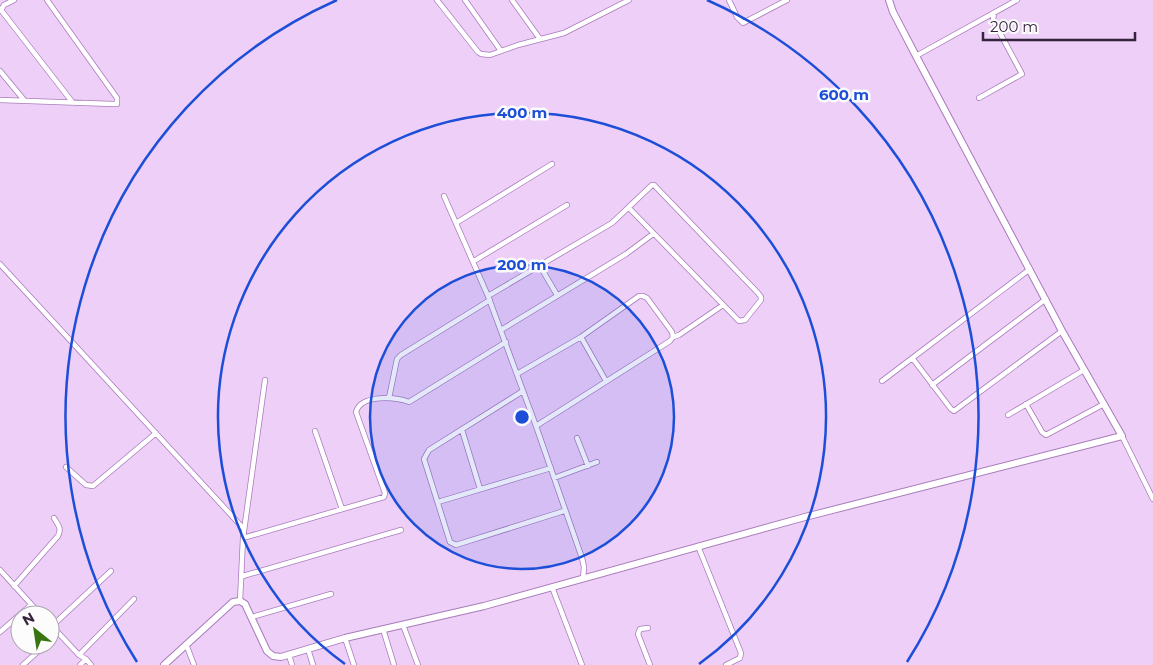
<svg xmlns="http://www.w3.org/2000/svg" width="1153" height="665" viewBox="0 0 1153 665" font-family="Montserrat,sans-serif">
<style>
.lines{fill:none;stroke-linecap:round;stroke-linejoin:round}
.street-casing{stroke:#a97bbb;stroke-width:6}
.secondary-casing{stroke:#a97bbb;stroke-width:8}
.street{stroke:#fff;stroke-width:4.5}
.secondary{stroke:#fff;stroke-width:6}
.ring{fill:none;stroke:#1d4ed8;stroke-width:2.5}
.centre{fill:#1d4ed8;stroke:#fcfcfc;stroke-width:2.5}
.ring-label{font-size:15px;text-anchor:middle;font-weight:bold;fill:#1d4ed8;stroke:#fcfcfc;stroke-width:5;stroke-linejoin:round;paint-order:stroke}
</style>
<rect width="100%" height="100%" fill="#edcff8"/>
<g class="lines">
<defs>
<path id="street" d="M14 0 4 5 1 10 73 103
M437 0 478 52 481 54 490 55 518 45 564 33 629 0
M465 0 501 51
M512 0 540 39
M729 0 737 17 743 23 787 0
M916 56 1017 0
M0 71 24 100
M979 98 1022 74 993 20 994 13
M0 100 113 104H117V98L47 0
M444 196 488 296 536 426 582 558 584 567 583 579
M456 223 552 164
M474 261 567 205
M0 264 244 529
M540 266 557 295
M488 296 612 223 652 185H654L758 293 761 297V300L745 320 739 321 629 208
M501 330 626 254 653 234
M581 337 606 381
M673 337 679 335 723 305
M913 359 951 409 954 411 1062 331
M517 374 581 337 639 296H643L647 298 672 332 673 337 670 341 536 426
M882 381 1030 269
M932 385 1046 299
M523 391 429 450 424 459 450 542 456 545 564 511
M389 398 397 359 401 355 490 300
M1026 404 1042 432 1046 435 1104 404
M1008 415 1084 370
M462 430 480 489
M315 431 342 509
M1122 436 1153 499
M577 438 588 466
M66 467 86 485 93 486 156 433
M554 478 597 462
M438 502 551 468
M243 538 384 497 385 493 356 412C361 394 395 397 409 402L506 342
M698 546 741 653 740 658 726 665
M0 570 41 615
M243 576 401 530
M14 586 58 536C62 528 58 525 54 518
M552 587 582 665
M240 601 243 538 265 380
M252 617 331 594
M50 624 79 655 86 659 91 665
M403 625 418 665
M52 626 111 571
M648 628 640 629 638 634 650 665
M383 629 394 665
M0 632 31 605
M345 638 354 665
M50 640 57 633
M186 644 194 665
M308 649 313 665
M79 655 134 599
M289 655 292 665
M23 665 45 645
M80 665 86 659"/>
<path id="secondary" d="M164 665 233 602 240 601 245 604 267 651 273 656 281 657 345 638 484 606 805 517 1122 436 1062 331 916 56 893 12 889 0"/>
</defs>
<use href="#street" class="street-casing"/>
<use href="#secondary" class="secondary-casing"/>
<use href="#street" class="street"/>
<use href="#secondary" class="secondary"/>
</g>
<circle cx="522" cy="417" r="152" fill="#1d4ed8" fill-opacity=".12"/>
<g class="ring">
<circle cx="522" cy="417" r="152"/>
<path d="M345 664A304 304 0 1 1 699 664"/>
<path d="M137 662A456 456 0 0 1 337 0M707 0A456 456 0 0 1 907 662"/>
</g>
<circle cx="522" cy="417" r="8" class="centre"/>
<g class="ring-label">
<text x="844" y="100">600 m</text>
<text x="522" y="118">400 m</text>
<text x="522" y="270">200 m</text>
</g>
<g transform="translate(35 630) rotate(330)"><circle r="24" fill="#fcfcfc" stroke="#ada5b0"/>
<path d="M0-4L9 19L0 12L-9 19Z" fill="#38750e"/>
<text y="-8" font-size="14" font-weight="bold" text-anchor="middle" fill="#36233d">N</text>
</g>
<path d="M983 32v8h152v-8" fill="none" stroke="#36233d" stroke-width="2.5"/>
<text x="990" y="32" font-size="15" fill="#36233d" stroke="#fcfcfc" stroke-width="4" paint-order="stroke">200 m</text>
</svg>
